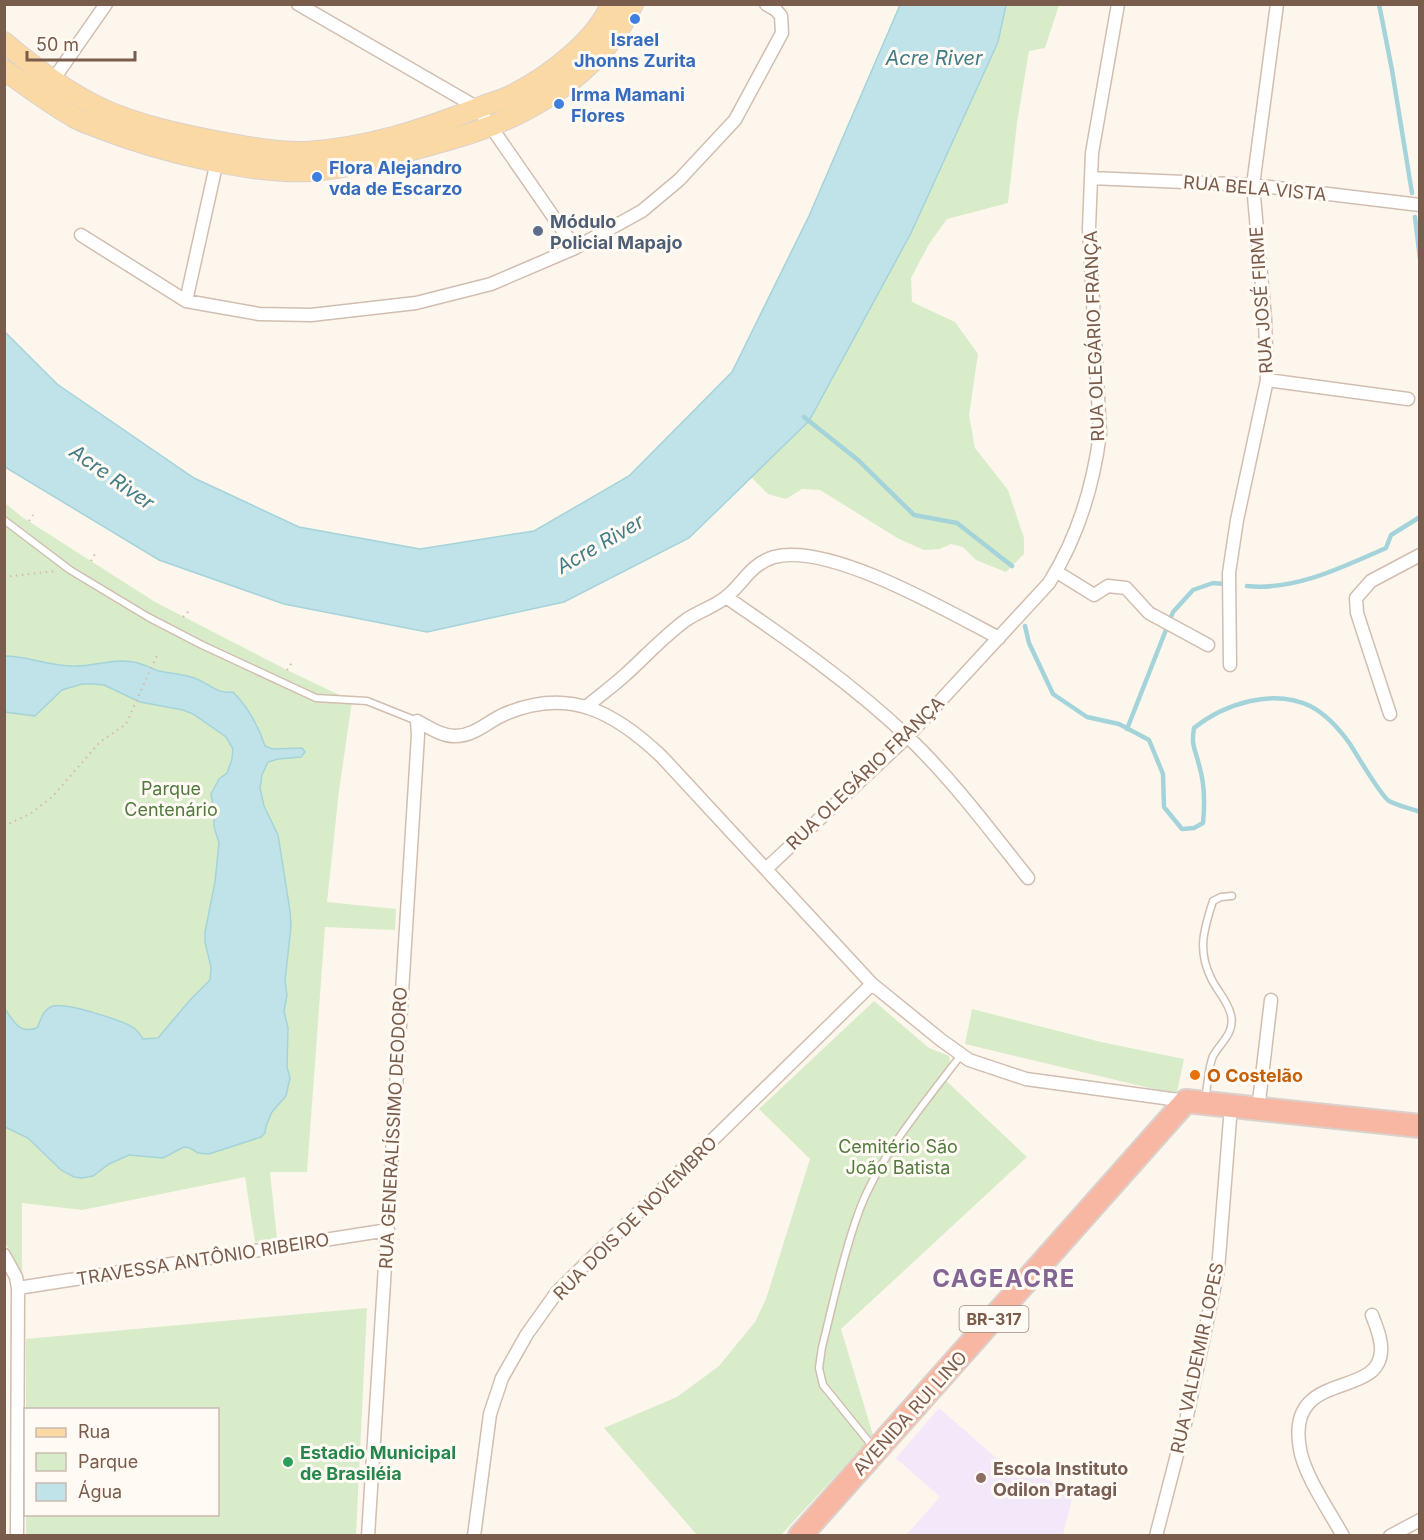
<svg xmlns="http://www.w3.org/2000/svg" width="1424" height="1540" viewBox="0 0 1424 1540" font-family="Inter,sans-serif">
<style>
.education{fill:#f3e8fa}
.green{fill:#d8ecc9}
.water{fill:#bfe3e8;stroke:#a5d3da;stroke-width:1.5}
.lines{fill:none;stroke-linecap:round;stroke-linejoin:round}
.stream{stroke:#a5d3da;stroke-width:4.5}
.lane-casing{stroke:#d1beb0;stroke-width:9}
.street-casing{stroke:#d1beb0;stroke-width:15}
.primary-casing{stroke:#dad1cd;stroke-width:22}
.highway-casing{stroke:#dad1cd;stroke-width:26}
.path{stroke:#d9b8a5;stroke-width:2;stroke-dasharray:1.5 4.5;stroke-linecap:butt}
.lane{stroke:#fff;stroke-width:6}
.street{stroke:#fff;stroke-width:12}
.primary{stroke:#fbd9a5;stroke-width:20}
.highway{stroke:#f7b7a3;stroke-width:22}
.shop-dot{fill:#3f7fe0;stroke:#fffaf3;stroke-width:2}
.service-dot{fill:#5c6f8a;stroke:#fffaf3;stroke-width:2}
.food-dot{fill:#e8710a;stroke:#fffaf3;stroke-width:2}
.leisure-dot{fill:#2e9e5b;stroke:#fffaf3;stroke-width:2}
.education-dot{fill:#8d6e63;stroke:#fffaf3;stroke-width:2}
.labels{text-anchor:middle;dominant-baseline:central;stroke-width:6;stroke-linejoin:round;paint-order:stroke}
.shield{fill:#fffaf3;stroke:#a28b7f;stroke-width:1.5}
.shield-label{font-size:16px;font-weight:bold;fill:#7a5c4d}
.shop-label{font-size:18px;font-weight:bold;fill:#366cbe;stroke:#fffaf3;text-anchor:start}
.street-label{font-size:18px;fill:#7a5c4d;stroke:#fffaf3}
.service-label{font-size:18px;font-weight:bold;fill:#4e5e75;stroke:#fffaf3;text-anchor:start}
.park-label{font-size:18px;fill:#537a41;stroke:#fffaf3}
.food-label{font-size:18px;font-weight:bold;fill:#c56008;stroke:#fffaf3;text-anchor:start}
.leisure-label{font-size:18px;font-weight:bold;fill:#27864d;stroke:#fffaf3;text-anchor:start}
.education-label{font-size:18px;font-weight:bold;fill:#785e54;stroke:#fffaf3;text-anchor:start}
.water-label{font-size:20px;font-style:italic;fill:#437c86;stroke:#fffaf3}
.district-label{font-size:24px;font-weight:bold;letter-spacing:1.5px;fill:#846695;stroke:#fffaf3}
</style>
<rect width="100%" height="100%" fill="#fdf6ec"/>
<path class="education" d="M939 1408 1010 1470 1075 1487 1063 1535H906L940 1497 896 1458Z"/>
<path class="green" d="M1006 5H1059L1045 48 1029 51 1017 123 1008 203 947 219 929 244 911 278 912 302 955 322 978 354 969 415 975 448 1008 490 1024 538V554L1006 572 976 560 963 547 951 544 940 549 924 550 899 539 820 490 802 489 786 499 768 494 751 477 809 421 911 233 998 42Z
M5 503 22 517 155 602 287 670 352 701 339 791 327 902 396 909 395 930 325 927 307 1172H270L277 1239 255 1242 245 1177 82 1210 22 1203V1279L5 1242Z
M874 1001 929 1048 949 1056 950 1062 941 1076 1027 1157 841 1329 873 1435 781 1535H697L604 1428 677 1397 719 1366 755 1322 766 1299 810 1159 759 1109Z
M972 1009 1101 1042 1184 1059 1177 1092 1158 1090 965 1044Z
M367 1308 356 1535H26V1515L218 1514V1410L26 1409V1339Z"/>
<path class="water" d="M900 5H1006L998 42 911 233 809 421 689 538 564 602 427 632 284 604 159 560 5 467V332L57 384 194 478 299 527 420 549 534 531 629 476 732 372 809 216Z
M5 656C28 656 49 666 73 666 93 667 113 658 133 662 142 663 150 668 159 671 172 674 187 674 199 680 212 686 218 694 233 692 249 708 258 725 265 746L273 749 302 748 305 752 301 757 278 759 268 762 262 775 260 788 264 806 278 835 290 911 291 926 285 981 287 995 284 1011 288 1028 287 1067 290 1078 286 1096 272 1112 266 1126 265 1133 261 1137 209 1154 198 1153 190 1148 184 1147 163 1158 129 1155 109 1164 93 1176 82 1178 74 1177 61 1170 28 1138 5 1127V1009C14 1021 18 1034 37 1028 41 1020 43 1009 53 1006 67 1003 122 1020 134 1028 138 1031 140 1034 143 1039L158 1038 190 1000 210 980 211 967 205 942V932L215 882 219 843 214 827V810L211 794 219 779 227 773 232 759 233 749 226 737 193 714 183 710 140 702 104 685 93 684H82L62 690 35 716 5 712Z"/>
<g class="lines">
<path class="stream" d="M1379 4 1392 70 1412 193
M1415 217 1420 259
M804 417 858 460 914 515 957 523 1012 566
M1247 586C1295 591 1343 567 1386 548L1391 535 1420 517
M1025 626 1029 643 1053 694 1087 717 1119 724 1149 740 1163 774 1164 807 1182 829 1194 828 1203 823C1205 803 1205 784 1199 765 1195 748 1191 746 1194 728 1224 704 1273 688 1310 706 1326 714 1340 730 1350 744 1357 755 1381 796 1389 801 1398 806 1410 808 1420 812
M1127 729 1173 612 1193 590 1213 583 1224 584"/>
<defs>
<path id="lane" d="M4 520 70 570 148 617 202 645 316 698 367 701 417 721
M1205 1098C1208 1085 1208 1068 1213 1056 1221 1042 1235 1033 1231 1015 1228 1001 1217 991 1211 978 1197 950 1204 929 1213 901L1221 897 1232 896
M874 1448 823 1385 819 1368 822 1347C833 1304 842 1259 857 1217 877 1158 924 1104 961 1055"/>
<path id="street" d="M298 4 478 108 575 248
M53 80 106 4
M1091 178 1253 185 1420 205
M81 235 186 301 259 314 311 315 416 303 491 284 575 248 642 211 679 180 735 120 782 33 781 16 776 10 766 4
M186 301 217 161
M1267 380 1408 399
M1057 572 1094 595 1108 586 1126 588 1149 613 1208 645
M726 597C789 640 852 684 907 736 952 779 990 830 1028 878
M1230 665 1229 573 1237 520 1267 380 1265 319 1253 185 1277 4
M586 707C599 696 613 686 625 675 645 657 664 636 686 620 699 611 714 607 726 597 743 584 750 564 774 557 830 542 949 612 999 638
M1390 714 1357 613 1356 598 1371 581 1420 555
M417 721C429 727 441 736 455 736 475 736 488 721 505 714 569 686 616 713 662 757L872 984 941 1040 969 1060 1026 1079 1186 1101
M767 868 907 737 1049 583C1078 537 1093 487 1100 434L1089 228 1092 153 1118 4
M1258 1110 1271 1000
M4 1255 16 1277 18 1288 17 1536
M18 1288 388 1230
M368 1536C386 1269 399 1001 418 735L417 721
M474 1536 490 1414 502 1378 527 1334 557 1292 872 984
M1156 1536 1187 1416 1218 1270 1231 1106
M1343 1536C1330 1512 1304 1475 1300 1449 1285 1368 1379 1400 1381 1351 1382 1339 1376 1326 1372 1315
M1390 1536 1420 1520"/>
<path id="primary" d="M4 42C34 68 67 92 102 109 140 126 180 134 220 142 248 147 278 153 306 152 366 148 423 130 478 108 490 103 504 100 516 93 549 76 597 40 611 4
M4 70C27 86 49 103 72 116 81 122 92 125 102 129 159 151 249 174 311 171 357 168 403 152 448 140 522 120 600 77 633 4"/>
<path id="highway" d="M800 1536 1186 1101 1420 1126"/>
</defs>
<use href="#lane" class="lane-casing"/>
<use href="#street" class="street-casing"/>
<use href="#primary" class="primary-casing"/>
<use href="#highway" class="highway-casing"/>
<path class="path" d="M29 521 33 515
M4 550 6 547
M91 561 95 554
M4 577 55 571
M183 617 191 609
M287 670 293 661
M4 826 30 814 52 797 100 742 126 724 158 653"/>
<use href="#lane" class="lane"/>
<use href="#street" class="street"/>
<use href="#primary" class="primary"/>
<use href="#highway" class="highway"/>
</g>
<g class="shop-dot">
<circle cx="635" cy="19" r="6"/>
<circle cx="559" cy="104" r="6"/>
<circle cx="317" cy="177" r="6"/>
</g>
<circle class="service-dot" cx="538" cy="231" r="6"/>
<circle class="food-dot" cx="1195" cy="1075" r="6"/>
<circle class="leisure-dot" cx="288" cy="1462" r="6"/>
<circle class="education-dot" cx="981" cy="1478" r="6"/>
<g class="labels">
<rect class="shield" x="959.5" y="1306" width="69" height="26" rx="4.5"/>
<g class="shield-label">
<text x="994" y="1319">BR-317</text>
</g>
<g class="shop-label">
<text x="635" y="39" text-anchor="middle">Israel<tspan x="635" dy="21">Jhonns Zurita</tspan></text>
<text x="571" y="94">Irma Mamani<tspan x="571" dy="21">Flores</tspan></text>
<text x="329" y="167">Flora Alejandro<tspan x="329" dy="21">vda de Escarzo</tspan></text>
</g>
<g class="street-label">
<text transform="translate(1255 188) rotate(5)">RUA BELA VISTA</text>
<text transform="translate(1261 300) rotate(-94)">RUA JOSÉ FIRME</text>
<text transform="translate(1094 336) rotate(-92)">RUA OLEGÁRIO FRANÇA</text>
<text transform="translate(865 773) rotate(-44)">RUA OLEGÁRIO FRANÇA</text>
<text transform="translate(393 1128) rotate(-87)">RUA GENERALÍSSIMO DEODORO</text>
<text transform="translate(635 1218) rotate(-45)">RUA DOIS DE NOVEMBRO</text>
<text transform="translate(203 1259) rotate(-9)">TRAVESSA ANTÔNIO RIBEIRO</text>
<text transform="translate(1197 1358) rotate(-78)">RUA VALDEMIR LOPES</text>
<text transform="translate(910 1413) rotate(-48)">AVENIDA RUI LINO</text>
</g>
<g class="service-label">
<text x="550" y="221">Módulo<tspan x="550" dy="21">Policial Mapajo</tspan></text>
</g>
<g class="park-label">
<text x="171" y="788">Parque<tspan x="171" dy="21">Centenário</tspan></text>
<text x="898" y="1146">Cemitério São<tspan x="898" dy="21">João Batista</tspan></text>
</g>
<g class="food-label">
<text x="1207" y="1075">O Costelão</text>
</g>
<g class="leisure-label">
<text x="300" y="1452">Estadio Municipal<tspan x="300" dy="21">de Brasiléia</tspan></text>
</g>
<g class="education-label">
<text x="993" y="1468">Escola Instituto<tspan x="993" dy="21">Odilon Pratagi</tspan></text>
</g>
<g class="water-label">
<text x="934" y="58">Acre River</text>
<text transform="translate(112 477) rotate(35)">Acre River</text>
<text transform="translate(600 544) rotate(-30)">Acre River</text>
</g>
<g class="district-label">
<text x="1004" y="1278">CAGEACRE</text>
</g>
</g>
<rect width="1424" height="1540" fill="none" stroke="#7a5c4d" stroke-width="12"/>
<rect x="24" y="1408" width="195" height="108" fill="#fffaf3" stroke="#cabbb1" stroke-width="1.5"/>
<rect x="36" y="1428" width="30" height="9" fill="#fbd9a5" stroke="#cabbb1" stroke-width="1.5"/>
<text x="78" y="1438" font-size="18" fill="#7a5c4d">Rua</text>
<rect x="36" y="1453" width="30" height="18" fill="#d8ecc9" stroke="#cabbb1" stroke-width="1.5"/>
<text x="78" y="1468" font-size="18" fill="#7a5c4d">Parque</text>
<rect x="36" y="1483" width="30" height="18" fill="#bfe3e8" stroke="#cabbb1" stroke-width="1.5"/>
<text x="78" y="1498" font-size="18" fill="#7a5c4d">Água</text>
<path d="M27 51v9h108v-9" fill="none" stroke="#7a5c4d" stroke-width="3"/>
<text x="36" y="51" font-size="18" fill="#7a5c4d" stroke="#fffaf3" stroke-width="4.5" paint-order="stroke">50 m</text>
</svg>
